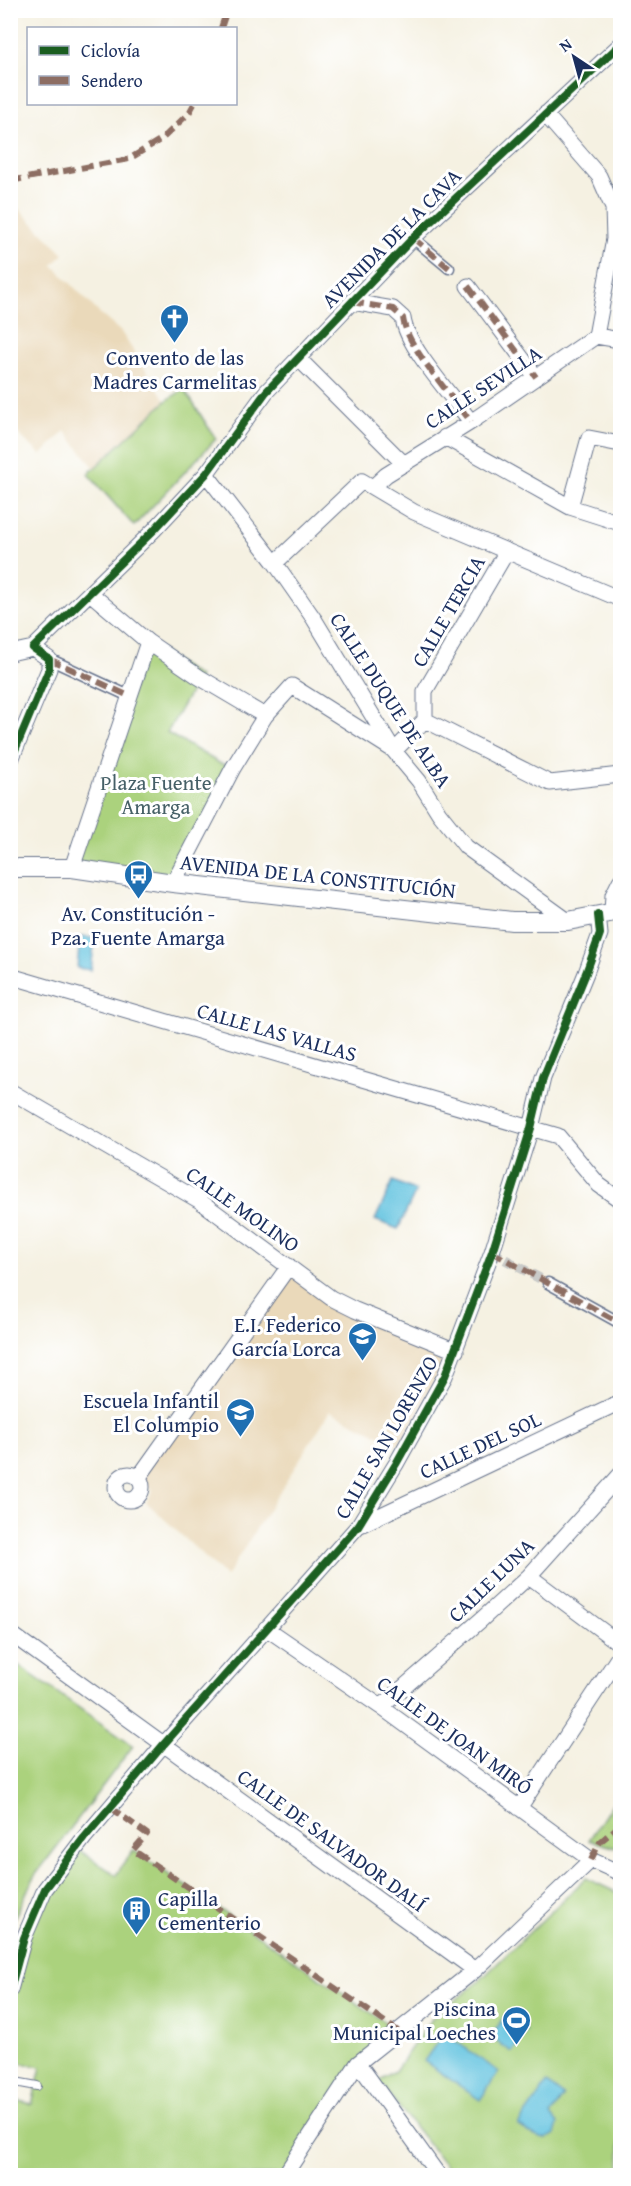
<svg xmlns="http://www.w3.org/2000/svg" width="631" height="2186" viewBox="0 0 631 2186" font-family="'Gentium Book Plus',serif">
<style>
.built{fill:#ead9ba}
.green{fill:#abd27d;stroke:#63806e;stroke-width:1.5}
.water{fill:#61c2df;stroke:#3e789e;stroke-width:1.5}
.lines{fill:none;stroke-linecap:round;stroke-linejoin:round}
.pedestrian-tunnel{stroke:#c9cac8;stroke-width:10;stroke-dasharray:10 5;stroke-linecap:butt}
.service-casing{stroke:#67738c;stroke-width:10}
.pedestrian-casing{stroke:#67738c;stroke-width:13}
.minor-casing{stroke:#67738c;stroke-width:17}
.tertiary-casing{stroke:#67738c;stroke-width:20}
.service{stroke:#fff;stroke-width:8}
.pedestrian{stroke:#fff;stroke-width:10}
.minor{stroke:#fff;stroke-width:15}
.tertiary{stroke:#fff;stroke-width:18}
.quiet{stroke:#8d6e63;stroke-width:6;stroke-dasharray:12 6;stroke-linecap:butt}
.cycleway-casing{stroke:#fff;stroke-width:11}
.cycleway{stroke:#1b5e20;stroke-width:8}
.labels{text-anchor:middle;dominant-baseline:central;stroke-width:6;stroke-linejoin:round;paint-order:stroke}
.street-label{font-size:21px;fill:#1b2f5e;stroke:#fff}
.poi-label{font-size:21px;fill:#1b2f5e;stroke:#fff;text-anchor:end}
.park-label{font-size:21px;fill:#466067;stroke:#fff}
</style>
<rect width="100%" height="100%" fill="#fff"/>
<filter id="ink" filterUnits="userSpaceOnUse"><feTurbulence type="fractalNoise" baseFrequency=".0167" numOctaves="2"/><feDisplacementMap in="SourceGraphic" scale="12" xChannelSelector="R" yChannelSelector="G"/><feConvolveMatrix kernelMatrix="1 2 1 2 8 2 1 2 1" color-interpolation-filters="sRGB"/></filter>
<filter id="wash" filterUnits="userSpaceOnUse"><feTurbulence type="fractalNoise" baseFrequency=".008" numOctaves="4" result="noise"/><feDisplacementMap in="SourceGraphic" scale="24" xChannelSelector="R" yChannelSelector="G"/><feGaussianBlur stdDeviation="1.35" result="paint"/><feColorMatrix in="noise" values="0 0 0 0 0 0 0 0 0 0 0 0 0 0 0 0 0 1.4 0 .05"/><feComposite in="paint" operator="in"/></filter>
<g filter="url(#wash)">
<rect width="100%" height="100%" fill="#f5f1e2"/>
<path class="built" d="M10 200 64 254 53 265 100 314 121 332 166 401 95 468 65 431 41 455 11 427Z
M289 1266 331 1298 456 1351 405 1448 330 1411 226 1577 146 1502 153 1490 139 1477Z"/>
<path class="green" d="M184 389 216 439 134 526 88 474 166 401Z
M148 642 199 677 167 733 221 764 234 766 173 883 72 868Z
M11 1660 133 1746 34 1877 11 1925Z
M620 1792V1849L589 1840Z
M76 1848 116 1875 133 1850 398 2031 358 2063 284 2175H11V2099L32 2104 41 2067 11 2061 10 1940 24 1938Z
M586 1878 620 1894V2175H453L378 2081 395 2071 432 2018 476 1984Z"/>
<path class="water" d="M80 937 95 938 91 970 77 968Z
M393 1181 416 1191 398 1229 375 1220Z
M505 2016 527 2031 512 2052 491 2037Z
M444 2033 499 2072 480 2100 424 2061Z
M547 2083 564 2096 551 2115 558 2124 555 2134C541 2145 531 2133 518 2125Z"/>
</g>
<g filter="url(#ink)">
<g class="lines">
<path class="pedestrian-tunnel" d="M492 1252 548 1283"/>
<defs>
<path id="service" d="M10 2081 37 2086"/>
<path id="pedestrian" d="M413 238 449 268
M49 659 129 696
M548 1283 620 1323"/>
<path id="minor" d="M545 114 599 176 613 208 614 239 596 336
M468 286 536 377
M352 302 393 309 403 318C406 346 453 397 471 422
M298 358 404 464
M445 437 570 507 620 523
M206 474 275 563 314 619 394 751 419 781 439 813 466 847 568 921
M373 487 386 475 471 422 596 336 620 340
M570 507 589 438 620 444
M275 563 362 481 414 512 620 599
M90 593 148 642 199 677 265 716 292 686 390 748
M10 653 33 648
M425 720 550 783 620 775
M394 751 425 720V691L507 551
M10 762 49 669V659L33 648 154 530 206 474 266 392 413 238 620 45
M72 868 148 642
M173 883 233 768 265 716
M612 912 613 895 620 881
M10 976 558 1136 599 1185 620 1200
M10 1091 200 1201 331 1298 355 1310 456 1351
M116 1487a13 13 0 1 1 26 0a13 13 0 1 1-26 0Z
M139 1477 289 1266
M358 1526 620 1402
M529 1576 620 1644
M266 1628 381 1707 591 1860 620 1873
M10 1633 475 1970
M381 1707 482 1619 529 1576 620 1475
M519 1808 620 1655
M10 1990 24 1938 45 1889 84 1838 164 1744 358 1526 396 1464 445 1376 492 1252 531 1128 543 1078 586 973 600 934 598 915
M358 2063 439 2176
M284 2176 358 2063 475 1970 591 1860"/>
<path id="tertiary" d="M10 868H72L173 883 512 921H568L620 911"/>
</defs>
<use href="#service" class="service-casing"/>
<use href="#pedestrian" class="pedestrian-casing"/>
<use href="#minor" class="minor-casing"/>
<use href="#tertiary" class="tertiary-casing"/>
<use href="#service" class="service"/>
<use href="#pedestrian" class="pedestrian"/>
<use href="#minor" class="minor"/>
<use href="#tertiary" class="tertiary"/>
<path class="quiet" d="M221 28 227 10
M10 181 129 159 163 138 189 113 194 104
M413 238 449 268
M468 286 536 377
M352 302 393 309 403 318C406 346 453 397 471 422
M49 659 129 696
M492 1252 620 1323
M110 1807 147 1834 133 1850 398 2031
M591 1860 600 1842 620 1825"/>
<defs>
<path id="cycleway" d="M10 762 49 669V659L33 648 154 530 206 474 266 392 413 238 620 45
M10 1990 24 1938 45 1889 84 1838 164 1744 358 1526 396 1464 445 1376 492 1252 531 1128 543 1078 586 973 600 934 598 915"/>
</defs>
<use href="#cycleway" class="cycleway-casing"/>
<use href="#cycleway" class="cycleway"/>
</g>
</g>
<defs>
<symbol id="church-pin" viewBox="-11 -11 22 30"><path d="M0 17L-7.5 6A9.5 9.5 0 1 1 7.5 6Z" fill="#1f6fb2" stroke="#fff"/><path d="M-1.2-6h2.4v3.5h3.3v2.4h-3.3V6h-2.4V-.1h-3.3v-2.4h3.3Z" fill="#fff"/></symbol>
<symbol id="bus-pin" viewBox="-11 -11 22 30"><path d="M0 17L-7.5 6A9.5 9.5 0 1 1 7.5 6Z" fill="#1f6fb2" stroke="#fff"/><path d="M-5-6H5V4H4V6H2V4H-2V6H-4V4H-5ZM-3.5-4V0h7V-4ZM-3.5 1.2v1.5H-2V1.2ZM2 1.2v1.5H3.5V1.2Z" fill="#fff"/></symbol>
<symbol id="school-pin" viewBox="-11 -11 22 30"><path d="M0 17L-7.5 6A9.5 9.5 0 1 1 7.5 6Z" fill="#1f6fb2" stroke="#fff"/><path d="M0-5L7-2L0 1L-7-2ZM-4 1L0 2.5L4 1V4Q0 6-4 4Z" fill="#fff"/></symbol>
<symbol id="building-pin" viewBox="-11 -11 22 30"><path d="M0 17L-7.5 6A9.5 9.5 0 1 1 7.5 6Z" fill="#1f6fb2" stroke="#fff"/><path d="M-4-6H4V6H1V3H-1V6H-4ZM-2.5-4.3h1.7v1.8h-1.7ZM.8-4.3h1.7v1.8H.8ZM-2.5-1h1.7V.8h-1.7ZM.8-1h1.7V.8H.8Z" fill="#fff"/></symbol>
<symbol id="stadium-pin" viewBox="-11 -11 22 30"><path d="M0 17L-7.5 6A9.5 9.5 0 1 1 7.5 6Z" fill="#1f6fb2" stroke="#fff"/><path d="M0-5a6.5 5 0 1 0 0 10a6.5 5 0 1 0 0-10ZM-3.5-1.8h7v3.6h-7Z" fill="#fff"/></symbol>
</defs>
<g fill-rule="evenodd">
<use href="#church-pin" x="158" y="302" width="33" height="45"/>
<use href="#bus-pin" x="122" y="858" width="33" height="45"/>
<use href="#school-pin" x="346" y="1320" width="33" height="45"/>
<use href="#school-pin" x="224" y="1396" width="33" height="45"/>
<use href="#building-pin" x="120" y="1894" width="33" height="45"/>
<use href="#stadium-pin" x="500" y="2004" width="33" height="45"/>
</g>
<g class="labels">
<g class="street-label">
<text transform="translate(391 238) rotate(-45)">AVENIDA DE LA CAVA</text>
<text transform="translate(483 387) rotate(-33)">CALLE SEVILLA</text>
<text transform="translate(448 611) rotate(-60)">CALLE TERCIA</text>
<text transform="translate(391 700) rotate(57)">CALLE DUQUE DE ALBA</text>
<text transform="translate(318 876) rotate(6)">AVENIDA DE LA CONSTITUCIÓN</text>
<text transform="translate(277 1032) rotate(16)">CALLE LAS VALLAS</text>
<text transform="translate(243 1209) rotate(35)">CALLE MOLINO</text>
<text transform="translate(386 1437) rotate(-60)">CALLE SAN LORENZO</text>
<text transform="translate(480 1445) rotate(-25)">CALLE DEL SOL</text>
<text transform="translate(491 1580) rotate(-44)">CALLE LUNA</text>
<text transform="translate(455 1735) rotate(36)">CALLE DE JOAN MIRÓ</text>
<text transform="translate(332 1840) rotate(36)">CALLE DE SALVADOR DALÍ</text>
</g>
<g class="poi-label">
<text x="175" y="357" text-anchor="middle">Convento de las<tspan x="175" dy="24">Madres Carmelitas</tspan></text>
<text x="138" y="913" text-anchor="middle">Av. Constitución -<tspan x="138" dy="24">Pza. Fuente Amarga</tspan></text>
<text x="341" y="1324">E.I. Federico<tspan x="341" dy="24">García Lorca</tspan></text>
<text x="219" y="1400">Escuela Infantil<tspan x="219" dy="24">El Columpio</tspan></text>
<text x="158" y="1898" text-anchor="start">Capilla<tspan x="158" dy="24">Cementerio</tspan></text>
<text x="496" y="2008">Piscina<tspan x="496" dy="24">Municipal Loeches</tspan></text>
</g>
<g class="park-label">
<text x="156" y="782">Plaza Fuente<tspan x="156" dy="24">Amarga</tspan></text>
</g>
</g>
<rect width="631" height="2186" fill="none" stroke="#fff" stroke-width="36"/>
<rect x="27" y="27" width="210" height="78" fill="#ffffff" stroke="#a4acbf" stroke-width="1.5"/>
<rect x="39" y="46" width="30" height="9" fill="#1b5e20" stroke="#a4acbf" stroke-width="1.5"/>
<text x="81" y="57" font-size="18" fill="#1b2f5e">Ciclovía</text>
<rect x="39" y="76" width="30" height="9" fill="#8d6e63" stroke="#a4acbf" stroke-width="1.5"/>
<text x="81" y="87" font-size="18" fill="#1b2f5e">Sendero</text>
<g transform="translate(574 57) rotate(324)" stroke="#ffffff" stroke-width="4.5" paint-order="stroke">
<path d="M0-4.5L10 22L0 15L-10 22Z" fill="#1b2f5e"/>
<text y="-9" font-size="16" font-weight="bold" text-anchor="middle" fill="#1b2f5e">N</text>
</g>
</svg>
